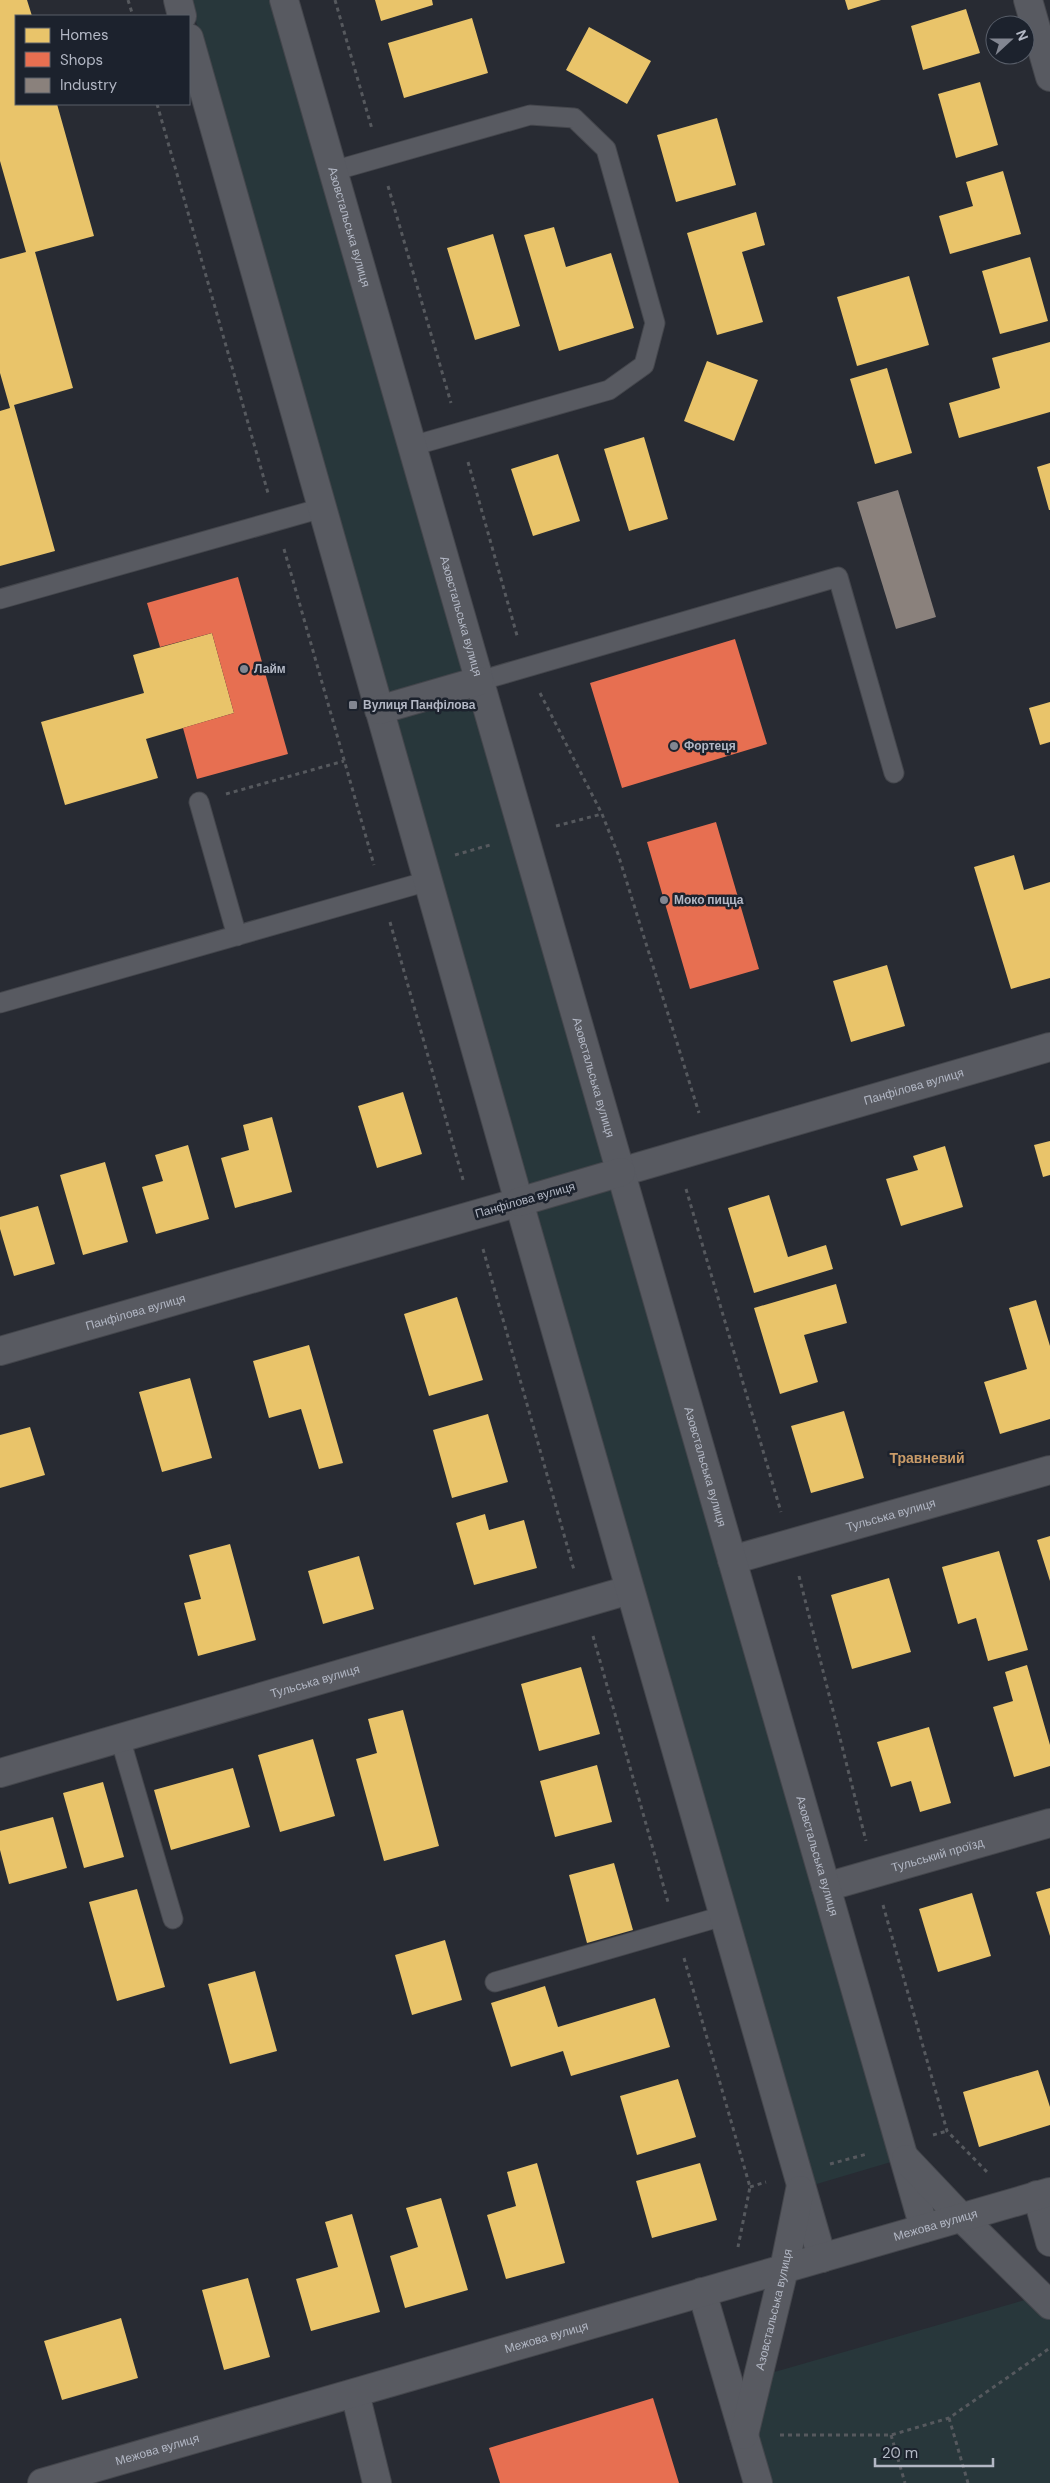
<svg xmlns="http://www.w3.org/2000/svg" width="1050" height="2483" viewBox="0 0 1050 2483" font-family="'DM Sans',sans-serif">
<style>
.green{fill:#28373b}
.homes{fill:#e9c46a}
.shops{fill:#e76f51}
.industry{fill:#8a817c}
.lines{fill:none;stroke-linecap:round;stroke-linejoin:round}
.service-casing{stroke:#44464c;stroke-width:21}
.minor-casing{stroke:#44464c;stroke-width:30}
.tertiary-casing{stroke:#44464c;stroke-width:30}
.path{stroke:#56595e;stroke-width:3;stroke-dasharray:4 4;stroke-linecap:butt}
.service{stroke:#585a61;stroke-width:19}
.minor{stroke:#585a61;stroke-width:28}
.tertiary{stroke:#585a61;stroke-width:28}
.poi-dot{fill:#828691;stroke:#1c222d;stroke-width:2}
.labels{text-anchor:middle;dominant-baseline:central;stroke-width:5;stroke-linejoin:round;paint-order:stroke}
.street-label{font-size:12px;fill:#b2b7c4;stroke:#1c222d}
.poi-label{font-size:12px;font-weight:bold;fill:#b2b7c4;stroke:#1c222d;text-anchor:start}
.neighbourhood-label{font-size:14px;font-weight:bold;fill:#c99b68;stroke:#1c222d}
</style>
<rect width="100%" height="100%" fill="#282b33"/>
<path class="green" d="M190 0H275L891 2162 810 2186Z
M1028 2299 1050 2320V2483H769L756 2438 771 2373Z"/>
<path class="homes" d="M0 0H27L32 16H16V104H57L94 236 35 252 73 388 14 405 55 551 0 566V411L10 408 0 373V259L26 252 0 161Z
M375 0H432L433 5 381 21Z
M845 0H881L848 10Z
M966 9 980 53 923 70 911 26Z
M472 18 488 73 404 98 388 43Z
M589 27 651 61 627 104 566 70Z
M980 82 998 145 956 158 938 94Z
M717 118 736 185 676 202 657 135Z
M1003 171 1021 234 950 254 939 216 973 206 966 182Z
M756 212 765 245 742 252 763 322 717 335 687 233Z
M554 227 566 267 611 253 634 328 559 351 524 235Z
M493 234 520 326 475 340 447 248Z
M1030 257 1048 321 1000 334 982 271Z
M909 276 929 345 857 366 837 297Z
M1050 342V412L959 438 949 403 1000 388 992 358Z
M707 361 758 380 734 441 684 421Z
M887 368 912 453 875 464 850 379Z
M644 437 668 519 629 531 604 449Z
M558 454 580 521 533 536 511 469Z
M1050 463V510H1049L1037 467Z
M212 633 234 713 146 739 158 778 65 805 41 722 144 693 133 655Z
M1050 702V742L1040 745 1029 708Z
M1014 855 1024 890 1050 882V978L1011 989 974 867Z
M887 965 905 1026 851 1042 833 981Z
M403 1092 422 1154 377 1168 358 1106Z
M272 1117 292 1192 235 1208 221 1158 249 1150 243 1125Z
M1050 1141V1175L1043 1177 1034 1145Z
M188 1145 209 1219 156 1234 142 1187 163 1181 155 1155Z
M945 1146 963 1207 901 1226 886 1179 918 1170 913 1156Z
M105 1162 128 1242 83 1255 60 1175Z
M769 1195 788 1257 826 1245 833 1269 754 1293 728 1208Z
M38 1206 55 1264 14 1276 0 1229V1217Z
M836 1284 847 1323 804 1335 818 1382 780 1394 754 1308Z
M457 1297 483 1380 429 1396 404 1314Z
M1036 1300 1050 1346V1419L1000 1434 984 1382 1027 1369 1009 1308Z
M309 1345 343 1463 319 1469 301 1409 269 1418 253 1361Z
M190 1378 212 1458 162 1472 139 1392Z
M844 1411 864 1478 811 1493 791 1426Z
M488 1414 508 1482 452 1498 433 1430Z
M30 1427 45 1475 0 1488V1435Z
M485 1514 489 1530 524 1520 537 1568 474 1585 456 1523Z
M1050 1536V1581L1037 1540Z
M230 1544 256 1640 198 1656 184 1603 201 1599 189 1555Z
M999 1551 1028 1650 988 1661 976 1618 958 1624 942 1567Z
M359 1556 374 1609 323 1624 308 1571Z
M889 1578 911 1652 852 1669 831 1595Z
M1027 1665 1050 1745V1766L1014 1777 993 1707 1013 1701 1005 1672Z
M581 1667 600 1734 539 1751 521 1684Z
M403 1710 439 1846 384 1861 356 1759 377 1753 368 1719Z
M929 1727 951 1803 920 1812 911 1781 891 1787 877 1742Z
M313 1739 335 1816 280 1832 258 1755Z
M597 1765 612 1822 555 1837 540 1781Z
M233 1768 250 1827 171 1850 154 1790Z
M103 1782 124 1857 84 1868 63 1793Z
M53 1817 67 1868 9 1884 0 1850V1831Z
M614 1863 633 1930 587 1943 569 1875Z
M1050 1888V1936L1036 1892Z
M137 1889 165 1987 117 2001 89 1902Z
M972 1893 991 1956 938 1972 919 1909Z
M445 1940 462 2000 412 2015 395 1955Z
M255 1971 277 2051 230 2064 208 1984Z
M545 1986 558 2027 655 1998 670 2047 571 2076 563 2051 511 2067 491 2003Z
M1038 2070 1050 2107V2125L979 2147 963 2092Z
M678 2079 696 2137 637 2155 620 2096Z
M537 2163 565 2263 506 2279 487 2215 516 2206 507 2172Z
M700 2163 717 2220 652 2238 636 2181Z
M441 2198 468 2290 405 2308 390 2256 418 2247 406 2208Z
M352 2214 380 2312 311 2331 296 2279 338 2267 325 2222Z
M248 2278 270 2357 224 2370 202 2290Z
M121 2318 138 2378 62 2400 44 2341Z"/>
<path class="shops" d="M238 577 288 754 197 779 183 728 234 713 212 633 160 647 147 603Z
M735 639 767 744 622 788 590 683Z
M716 822 759 969 690 989 647 842Z
M653 2398 679 2483H500L489 2448Z"/>
<path class="industry" d="M898 490 936 617 896 629 857 502Z"/>
<g class="lines">
<defs>
<path id="service" d="M333 171 530 115 574 118 606 149 655 323 644 365 609 390 412 446
M0 599 322 508
M479 681 838 577 894 773
M199 802 237 936
M0 1003 428 881
M120 1738 173 1919
M495 1982 723 1916"/>
<g id="minor">
<path d="M1028 0 1050 77"/>
<path id="s1" d="M621 1172 1050 1047"/>
<path id="s2" d="M0 1351 519 1202"/>
<path id="s3" d="M732 1560 1050 1470"/>
<path id="s4" d="M0 1773 629 1590"/>
<path id="s5" d="M826 1887 1050 1823"/>
<path d="M355 2393 377 2483"/>
</g>
<g id="tertiary">
<path d="M178 0 182 16"/>
<path id="s6" d="M284 0 924 2228"/>
<path d="M189 38 519 1202 822 2258"/>
<path d="M379 710 479 681"/>
<path d="M519 1202 621 1172"/>
<path d="M906 2159 961 2217 1050 2305"/>
<path d="M1037 2195 1050 2242"/>
<path d="M702 2292 758 2483"/>
<path id="s7" d="M744 2435 784 2269 800 2190"/>
<path id="s8" d="M42 2483 1050 2192"/>
</g>
</defs>
<use href="#service" class="service-casing"/>
<use href="#minor" class="minor-casing"/>
<use href="#tertiary" class="tertiary-casing"/>
<path class="path" d="M128 0 133 16
M335 0 372 129
M157 104 268 493
M388 186 451 403
M468 462 518 639
M284 549 374 865
M540 693 602 814 618 854 699 1113
M226 794 344 761
M556 826 602 814
M455 855 490 845
M390 922 464 1183
M686 1189 781 1512
M483 1249 574 1570
M799 1576 866 1841
M593 1636 668 1902
M883 1905 947 2131 988 2173
M684 1958 750 2187 738 2247
M933 2135 947 2131
M830 2164 867 2154
M750 2187 766 2182
M949 2418 968 2483
M780 2435H891L949 2418 1050 2348
M891 2435 905 2483"/>
<use href="#service" class="service"/>
<use href="#minor" class="minor"/>
<use href="#tertiary" class="tertiary"/>
</g>
<g class="poi-dot">
<circle cx="244" cy="669" r="5"/>
<rect x="348" y="700" width="10" height="10" rx="2.5"/>
<circle cx="674" cy="746" r="5"/>
<circle cx="664" cy="900" r="5"/>
</g>
<g class="labels">
<g class="street-label">
<text stroke="none"><textPath href="#s6" startOffset="236">Азовстальська вулиця</textPath></text>
<text stroke="none"><textPath href="#s6" startOffset="641">Азовстальська вулиця</textPath></text>
<text stroke="none"><textPath href="#s6" startOffset="1121">Азовстальська вулиця</textPath></text>
<text stroke="none"><textPath href="#s1" startOffset="305">Панфілова вулиця</textPath></text>
<text transform="translate(525 1200) rotate(-16)">Панфілова вулиця</text>
<text stroke="none"><textPath href="#s2" startOffset="141">Панфілова вулиця</textPath></text>
<text stroke="none"><textPath href="#s6" startOffset="1526">Азовстальська вулиця</textPath></text>
<text stroke="none"><textPath href="#s3" startOffset="165">Тульська вулиця</textPath></text>
<text stroke="none"><textPath href="#s4" startOffset="328">Тульська вулиця</textPath></text>
<text stroke="none"><textPath href="#s5" startOffset="116">Тульський проїзд</textPath></text>
<text stroke="none"><textPath href="#s6" startOffset="1931">Азовстальська вулиця</textPath></text>
<text stroke="none"><textPath href="#s8" startOffset="930">Межова вулиця</textPath></text>
<text stroke="none"><textPath href="#s7" startOffset="129">Азовстальська вулиця</textPath></text>
<text stroke="none"><textPath href="#s8" startOffset="525">Межова вулиця</textPath></text>
<text stroke="none"><textPath href="#s8" startOffset="120">Межова вулиця</textPath></text>
</g>
<g class="poi-label">
<text x="254" y="669">Лайм</text>
<text x="363" y="705">Вулиця Панфілова</text>
<text x="684" y="746">Фортеця</text>
<text x="674" y="900">Моко пицца</text>
</g>
<g class="neighbourhood-label">
<text x="927" y="1458">Травневий</text>
</g>
</g>
<rect x="15" y="15" width="175" height="90" fill="#1c222d" stroke="#585e69"/>
<rect x="25" y="28" width="25" height="15" fill="#e9c46a" stroke="#585e69"/>
<text x="60" y="40" font-size="15" fill="#b2b7c4">Homes</text>
<rect x="25" y="52" width="25" height="15" fill="#e76f51" stroke="#585e69"/>
<text x="60" y="65" font-size="15" fill="#b2b7c4">Shops</text>
<rect x="25" y="78" width="25" height="15" fill="#8a817c" stroke="#585e69"/>
<text x="60" y="90" font-size="15" fill="#b2b7c4">Industry</text>
<g transform="translate(1010 40) rotate(69)"><circle r="24" fill="#1c222d" stroke="#585e69"/>
<path d="M0-4L9 19L0 12L-9 19Z" fill="#828691"/>
<text y="-8" font-size="14" font-weight="bold" text-anchor="middle" fill="#b2b7c4">N</text>
</g>
<path d="M875 2458v8h118v-8" fill="none" stroke="#b2b7c4" stroke-width="2.5"/>
<text x="882" y="2458" font-size="15" fill="#b2b7c4" stroke="#1c222d" stroke-width="4" paint-order="stroke">20 m</text>
</svg>
